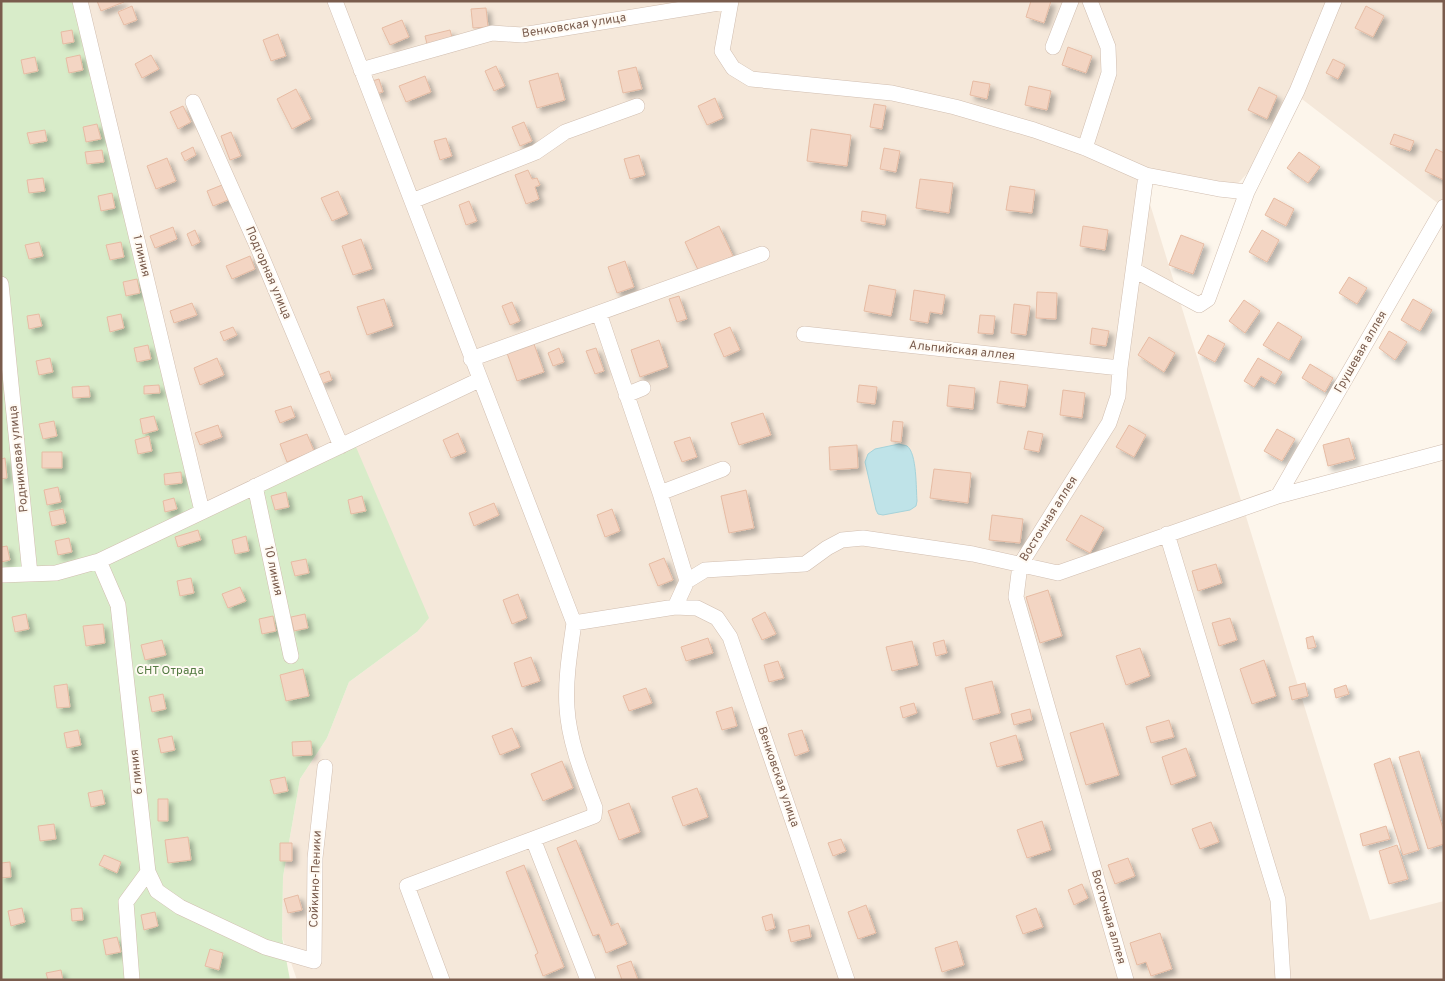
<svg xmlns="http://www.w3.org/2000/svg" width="1445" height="981" viewBox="0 0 1445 981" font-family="Overpass,sans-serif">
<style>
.residential{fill:#f5e8da}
.green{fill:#d8ecc9}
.water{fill:#bfe3e8;stroke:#a5d3da}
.building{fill:#f3d5c3;stroke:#e6bba3;filter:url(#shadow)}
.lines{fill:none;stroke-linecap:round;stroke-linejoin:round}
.minor-casing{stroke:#d1beb0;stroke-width:16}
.minor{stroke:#fff;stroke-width:15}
.labels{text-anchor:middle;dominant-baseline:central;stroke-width:4;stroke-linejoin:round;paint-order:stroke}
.street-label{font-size:12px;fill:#7a5c4d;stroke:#fffaf3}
.park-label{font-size:12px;fill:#537a41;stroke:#fffaf3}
</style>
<defs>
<filter id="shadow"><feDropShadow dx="4.5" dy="4.5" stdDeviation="2.5" flood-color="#0004"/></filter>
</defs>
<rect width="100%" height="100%" fill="#fdf6ec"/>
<path class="residential" d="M86 1H1444V208L1298 96 1277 141 1231 191 1184 190 1142 178 1370 920 1444 901V980H297L282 937 283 877 300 779 327 738 349 682 417 632 204 505Z"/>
<path class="green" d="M1 1H86L204 505 356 447 429 618 417 632 349 682 327 738 300 779 283 877 282 937 290 980H1Z"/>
<path class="water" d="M899 444C901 445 905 445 907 446 917 453 916 489 917 501L916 506 910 510 883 515 878 514 876 510 865 462 868 454 875 449Z"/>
<path class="building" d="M97 1H123L124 2 101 11Z
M1031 1H1051L1044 23 1026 17Z
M132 6 137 20 124 25 118 12Z
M1366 6 1384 16 1373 37 1355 28Z
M486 8 488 27 473 28 471 9Z
M402 20 409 37 390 45 382 28Z
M72 30 74 42 63 44 61 32Z
M450 30 453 41 428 48 425 36Z
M278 34 286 56 271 61 263 40Z
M1068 47 1092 56 1086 73 1062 65Z
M80 55 83 70 69 73 66 58Z
M151 55 159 69 142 78 135 64Z
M35 57 38 71 24 74 21 60Z
M1333 59 1345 65 1338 79 1326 73Z
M496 66 505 86 494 91 485 71Z
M636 67 642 89 623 93 618 71Z
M558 73 565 100 537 108 529 81Z
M425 76 431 92 406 102 399 86Z
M379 79 383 92 376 94 372 81Z
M973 81 990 84 987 99 970 95Z
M1029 86 1051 91 1047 110 1025 105Z
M1259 87 1277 96 1267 119 1248 110Z
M296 89 311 119 292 129 277 99Z
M715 98 723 118 707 125 698 106Z
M874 104 886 106 882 129 870 127Z
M183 106 191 122 178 129 170 112Z
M524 122 532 141 520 146 512 127Z
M97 124 101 139 86 142 83 127Z
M811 129 851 135 847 166 807 161Z
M45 130 47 141 30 144 27 133Z
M231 132 241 156 230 160 221 136Z
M1394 134 1414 141 1410 151 1390 144Z
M446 138 452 156 440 160 434 141Z
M193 147 196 155 185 161 181 153Z
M884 148 900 151 896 172 880 169Z
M1436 149 1444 153V180L1425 171Z
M102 150 104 162 87 164 85 152Z
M1299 152 1320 167 1308 183 1287 168Z
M639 155 645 175 630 179 624 159Z
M167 158 176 181 156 189 147 166Z
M528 170 532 179 537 178 540 185 535 187 539 199 526 204 515 175Z
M43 178 45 191 29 193 27 180Z
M920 179 953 183 949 213 916 208Z
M222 185 228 200 213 206 207 191Z
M1010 186 1035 190 1032 213 1006 210Z
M338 191 348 214 332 221 321 198Z
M112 193 115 208 101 211 98 196Z
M1274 198 1294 209 1286 226 1265 215Z
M469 201 477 221 466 225 459 205Z
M862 211 886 215 885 225 861 221Z
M719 226 733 256 699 272 685 242Z
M1083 226 1108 230 1105 250 1080 246Z
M173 227 177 239 155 248 150 236Z
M195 230 200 242 192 246 187 234Z
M1262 230 1279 240 1267 262 1249 252Z
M1181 235 1204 244 1193 274 1169 265Z
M361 239 372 269 353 275 342 246Z
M39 242 43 256 29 259 25 245Z
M121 242 124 257 110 260 106 245Z
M250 256 255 269 232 279 226 266Z
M625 261 634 287 617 293 608 267Z
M1349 277 1367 288 1357 304 1339 293Z
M137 279 140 293 126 296 123 282Z
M869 285 896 290 891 316 864 311Z
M914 290 945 295 942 314 930 312 928 323 910 320Z
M1037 292 1057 293 1056 319 1036 318Z
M679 296 687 319 677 322 669 299Z
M384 299 393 326 367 335 357 307Z
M1413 299 1432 310 1420 331 1401 320Z
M1244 300 1260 311 1245 333 1229 321Z
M512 302 520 321 510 325 502 306Z
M192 303 197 315 174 323 170 311Z
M1014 304 1030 306 1026 335 1011 333Z
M39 314 42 326 29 329 27 316Z
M121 314 124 328 110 332 107 317Z
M980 315 995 316 993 334 978 333Z
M1278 322 1302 337 1289 360 1263 345Z
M233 327 237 335 224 341 220 332Z
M730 327 740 350 724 357 714 334Z
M1092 328 1109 331 1106 346 1090 344Z
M1389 331 1407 342 1395 360 1379 348Z
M1208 335 1225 344 1215 362 1198 353Z
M1149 337 1175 353 1164 372 1138 355Z
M659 340 668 367 640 377 631 350Z
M534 344 544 372 517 381 507 353Z
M148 345 151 359 137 362 134 348Z
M559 348 564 362 553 366 548 353Z
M596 348 604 371 595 374 586 351Z
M50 358 53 372 39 375 36 361Z
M217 358 224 375 200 385 194 368Z
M1258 358 1282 372 1275 384 1261 376 1254 387 1244 381Z
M1310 364 1333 378 1325 392 1302 378Z
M329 371 332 380 321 384 318 375Z
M1000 381 1028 385 1025 407 997 403Z
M159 385 160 393 144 394V386Z
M859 385 877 387 875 404 857 402Z
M949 385 975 388 973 409 947 406Z
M89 386 90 397 73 398 72 387Z
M1063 390 1085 393 1082 418 1060 415Z
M291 406 295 417 280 423 275 411Z
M763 413 771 435 739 445 731 423Z
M154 416 158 430 143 434 140 419Z
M54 421 57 436 43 439 39 424Z
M893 421 903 422 901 442 891 441Z
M218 425 222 437 200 445 195 433Z
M1129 425 1146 435 1134 457 1116 447Z
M1277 429 1295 439 1282 461 1264 451Z
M1028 431 1043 434 1039 452 1024 449Z
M458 433 466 452 451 458 443 440Z
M307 434 314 451 287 462 280 444Z
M149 436 152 451 138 454 135 440Z
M690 437 697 457 682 462 674 442Z
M1349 438 1355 459 1328 466 1323 445Z
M857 445 858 468 830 470 829 447Z
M42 452H62V468H42Z
M5 458 7 478 1 479V459Z
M934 469 971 473 968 503 930 498Z
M181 472 182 483 165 485 164 474Z
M58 487 61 502 47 505 44 490Z
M746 490 754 528 729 533 721 496Z
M286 492 289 507 275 510 271 496Z
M362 496 366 511 351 514 348 500Z
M174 498 177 509 165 512 163 501Z
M494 503 499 515 474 526 469 513Z
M63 509 66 523 52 526 49 512Z
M612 509 620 531 605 537 597 515Z
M992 515 1023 519 1020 543 989 540Z
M1081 515 1104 528 1090 553 1066 540Z
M198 530 201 540 178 547 175 537Z
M246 536 249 551 235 554 232 540Z
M69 538 72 552 58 555 55 541Z
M7 546 10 560 1 562V547Z
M664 558 673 580 658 586 649 564Z
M306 559 309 573 295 576 291 562Z
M1216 564 1222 583 1198 591 1192 571Z
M191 578 194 593 180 596 177 581Z
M240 587 246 601 228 608 222 594Z
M1048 590 1062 636 1040 643 1026 597Z
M518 594 527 618 512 624 503 600Z
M765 612 776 634 762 640 752 619Z
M26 614 29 629 15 632 12 617Z
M305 614 308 628 294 631 291 617Z
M273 616 276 631 262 634 259 619Z
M1230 618 1237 640 1219 646 1212 623Z
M103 624 105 643 86 646 83 626Z
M1313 636 1316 647 1308 649 1306 638Z
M708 638 713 653 686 661 681 647Z
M162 640 166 655 145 660 141 645Z
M944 640 947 653 936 656 933 643Z
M912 641 918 665 892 671 886 647Z
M1140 648 1150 676 1126 685 1116 656Z
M531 657 540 681 522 687 514 663Z
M1264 660 1276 696 1252 704 1240 669Z
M778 661 784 678 769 682 764 665Z
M303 669 309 696 286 701 280 675Z
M992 681 1000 713 973 720 965 688Z
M1305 683 1308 696 1292 700 1289 687Z
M67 684 70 707 57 708 54 686Z
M1346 685 1349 694 1336 698 1334 689Z
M646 688 652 703 629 711 623 696Z
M163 694 166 709 152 712 149 697Z
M914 703 917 713 903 718 900 707Z
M732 707 737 726 722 730 716 712Z
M1030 709 1032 720 1014 725 1011 714Z
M1169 720 1174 737 1151 743 1146 727Z
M1103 723 1119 775 1086 785 1070 733Z
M512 728 520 747 500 755 492 736Z
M78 730 81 745 67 748 64 733Z
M802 730 809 751 795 756 788 734Z
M1016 735 1023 760 997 767 990 743Z
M172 736 175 750 161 753 158 739Z
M311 741 312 755 293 756 292 742Z
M1186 748 1196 776 1171 785 1162 757Z
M1419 751 1444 832V844L1428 849 1399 757Z
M1390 758 1419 850 1403 855 1374 764Z
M562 761 573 788 543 801 531 774Z
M285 777 288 791 274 794 270 780Z
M697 788 708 817 683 826 672 797Z
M102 790 105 804 91 807 88 793Z
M158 799H168V821H158Z
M629 803 640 832 619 840 608 811Z
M1042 821 1051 850 1027 858 1017 830Z
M1211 822 1219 842 1200 849 1192 829Z
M54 824 56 839 40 841 38 826Z
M1386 826 1390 839 1363 846 1360 834Z
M188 837 191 860 168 863 165 840Z
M841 839 846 851 833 856 828 843Z
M576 840 611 926 618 923 627 944 606 953 599 934 593 936 557 848Z
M280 843H292V861H280Z
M1397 845 1408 879 1389 884 1379 851Z
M104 855 121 862 117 873 99 865Z
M1128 858 1135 876 1115 884 1108 865Z
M10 862 11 877 1 878V863Z
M524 865 564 967 543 976 535 955 538 953 506 872Z
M1082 884 1088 898 1074 905 1068 890Z
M298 895 302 910 288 913 284 899Z
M866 905 876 933 858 939 848 912Z
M22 908 25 922 11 926 8 911Z
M82 908 83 920 72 921 71 909Z
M1036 908 1043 927 1023 934 1016 916Z
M155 912 158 926 144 930 141 915Z
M772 914 775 928 766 931 762 917Z
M809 925 811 937 791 942 788 930Z
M1160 933 1172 969 1151 976 1146 962 1137 965 1130 943Z
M117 937 121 952 106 955 103 940Z
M957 941 964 965 942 972 935 948Z
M210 949 223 953 219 970 205 966Z
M631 961 638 980H622L617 966Z
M61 970 63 980H48L46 973Z"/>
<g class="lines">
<defs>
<path id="minor" d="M80 1 202 511
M335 1 574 623C570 651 565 680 567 708 569 742 583 776 595 808L594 816 533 839 588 980
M731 1 722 51 733 68 751 79 892 93 955 107 1034 130 1085 148 1146 175 1219 189 1247 192 1297 91 1334 1
M1053 47 1071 1
M361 70 492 33 522 35 731 1
M193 102 258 248 341 446
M1085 148 1109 73 1108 47 1090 1
M412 201 536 152 565 132 637 106
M1134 270 1199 305 1208 299 1247 192
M1 284 30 574
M599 313 660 493 687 581 675 607
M804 334 1120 368
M471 359 762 254
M626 395 643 388
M255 486 291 656
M660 493 723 469
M1278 496 1444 207
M1167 534 1278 900 1283 980
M99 561 118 605 148 872 157 891 180 907 265 947 314 961 315 858 325 767
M1 575 56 573 99 561 479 380
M687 581 705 570 805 564 827 548 842 540 863 538 973 554 1058 573 1278 496 1444 452
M574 623 675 607 697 608 717 618 730 637 847 980
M132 980 126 902 148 872
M442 980 407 886 533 839
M1126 980 1016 597 1020 565 1109 423 1118 396 1120 368 1146 175"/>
</defs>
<use href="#minor" class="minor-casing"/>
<use href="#minor" class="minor"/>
</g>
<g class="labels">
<g class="street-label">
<text transform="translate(574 26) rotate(-9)">Венковская улица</text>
<text transform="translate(141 256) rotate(77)">1 линия</text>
<text transform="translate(268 273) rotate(67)">Подгорная улица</text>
<text transform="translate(962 351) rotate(6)">Альпийская аллея</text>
<text transform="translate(1361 352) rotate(-60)">Грушевая аллея</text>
<text transform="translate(19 459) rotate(-96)">Родниковая улица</text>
<text transform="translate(1049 519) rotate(-58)">Восточная аллея</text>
<text transform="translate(273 571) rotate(78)">10 линия</text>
<text transform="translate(137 772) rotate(-96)">6 линия</text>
<text transform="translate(778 777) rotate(71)">Венковская улица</text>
<text transform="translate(316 879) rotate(-88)">Сойкино-Пеники</text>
<text transform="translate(1108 917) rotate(74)">Восточная аллея</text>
</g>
<g class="park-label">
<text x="170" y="671">СНТ Отрада</text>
</g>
</g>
<rect width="1445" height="981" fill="none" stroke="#7a5c4d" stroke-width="5"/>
</svg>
